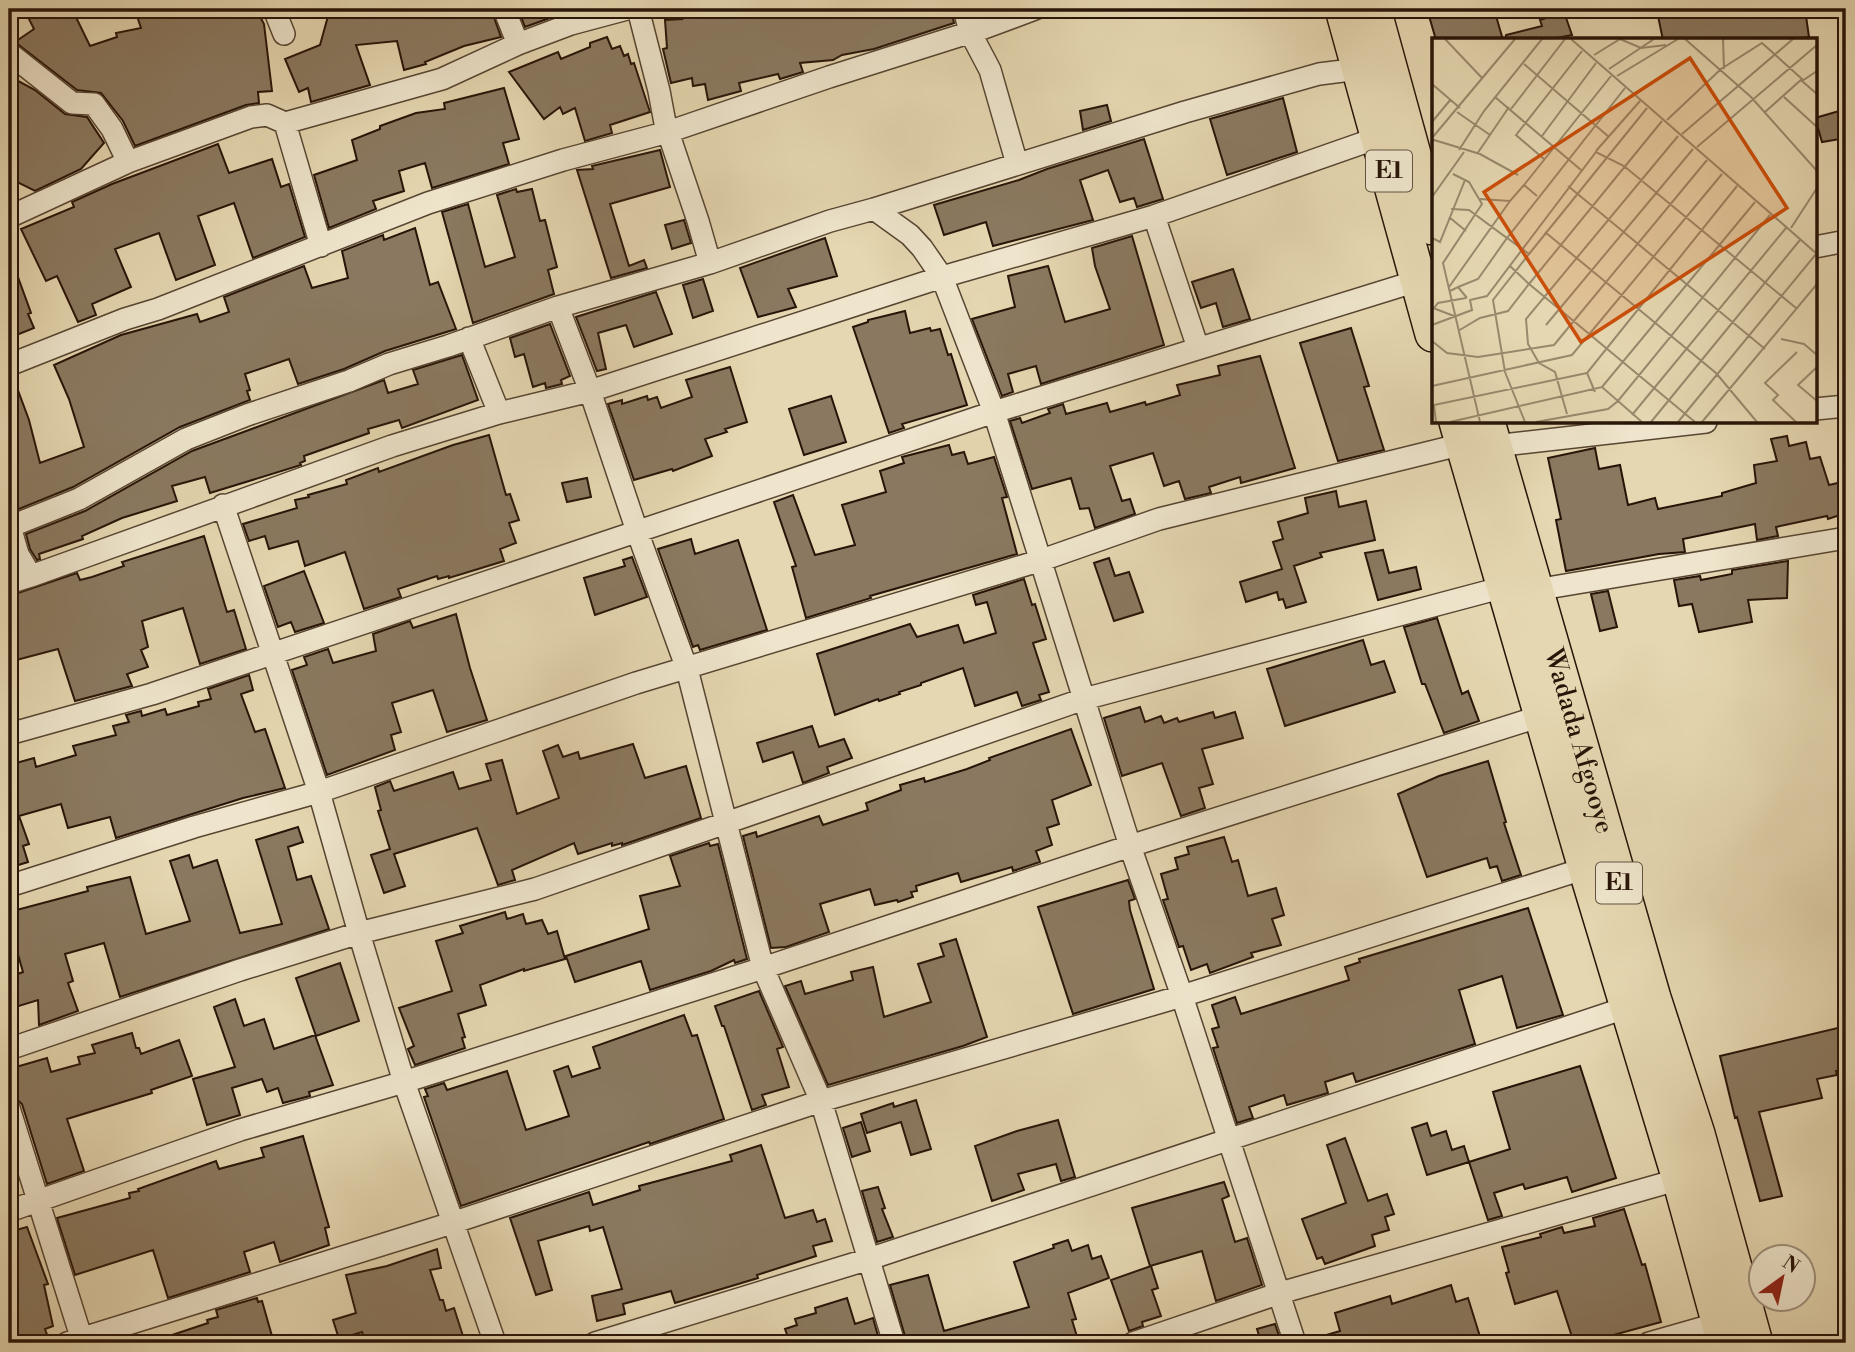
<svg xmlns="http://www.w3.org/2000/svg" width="1855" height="1352" viewBox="0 0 1855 1352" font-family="'Libre Bodoni',serif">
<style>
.building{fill:#8a7960;stroke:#281408;stroke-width:2}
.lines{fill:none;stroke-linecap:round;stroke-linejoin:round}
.minor-casing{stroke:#574532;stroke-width:24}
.trunk-casing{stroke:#281408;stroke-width:38}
.minor{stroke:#eee5cc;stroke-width:21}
.trunk{stroke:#e5d7b1;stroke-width:35}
.labels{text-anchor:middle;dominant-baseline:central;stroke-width:7;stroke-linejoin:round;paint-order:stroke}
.shield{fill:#eee5cc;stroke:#635343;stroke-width:2}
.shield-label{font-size:24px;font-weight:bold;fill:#281408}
.street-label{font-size:26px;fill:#281408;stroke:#eee5cc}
.inset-road{fill:none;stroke:#99896d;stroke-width:2}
.view{fill:#cb4f0b;fill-opacity:0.15;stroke:#cb4f0b;stroke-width:3.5}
.inset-edge{fill:none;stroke:#281408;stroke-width:3.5}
</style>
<rect width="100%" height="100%" fill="#e5d7b1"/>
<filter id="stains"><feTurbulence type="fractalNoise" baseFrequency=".00286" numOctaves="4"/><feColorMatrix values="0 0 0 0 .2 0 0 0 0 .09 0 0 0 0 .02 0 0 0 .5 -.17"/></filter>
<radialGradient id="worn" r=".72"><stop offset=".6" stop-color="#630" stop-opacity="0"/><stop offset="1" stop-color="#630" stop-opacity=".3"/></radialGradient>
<path class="building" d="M24 9H72L90 46 117 37 116 33 141 28 137 16 160 9H256L264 24 272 91 258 92 259 103 246 105 135 146 123 121 101 93 77 90 15 42 34 29Z
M330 9H422L428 15 450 9H491L501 37 464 46 425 62 426 64 404 70 397 41 356 45 370 85 311 102 308 88 299 92 285 59 320 45Z
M518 9H572V10L525 27Z
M702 9H951L954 23 874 49 842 55 833 60 800 63 803 72 780 79 778 74 739 83 741 91 708 100 705 84 693 86 692 78 671 83 663 49 667 48 665 20 682 19 680 15Z
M1427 9H1494L1503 40H1436Z
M1706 9H1805L1809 37 1785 40H1663L1658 16 1672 13 1673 16Z
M1564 12 1572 35 1546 40H1506V35L1542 26 1540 20Z
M607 37 612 49 620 46 624 56 628 54 631 64 634 63 650 112 610 125 612 133 585 141 575 108 563 114 560 107 544 119 509 72 558 52 561 59 590 47V43Z
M9 76 35 90 65 114 87 117 104 143 81 169 35 191 9 178Z
M504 88 519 139 503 143 509 164 432 188 425 163 399 171 404 191 373 201 376 209 329 228 314 175 357 160 352 140 380 129V126L416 113 445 109 444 103Z
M1283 98 1297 152 1227 175 1210 119Z
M1107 105 1111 121 1083 130 1080 111Z
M1846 109V138L1822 142 1815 118Z
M1144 139 1163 199 1137 207 1134 198 1120 202 1108 170 1080 180 1093 220 993 246 986 222 944 235 934 205 1019 180 1047 169Z
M218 144 229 173 272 159 281 187 289 184 305 237 253 258 234 203 198 216 215 265 176 280 159 233 115 249 131 287 92 304 96 315 78 322 57 276 46 281 21 229 74 207 72 202 112 184Z
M660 150 670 187 610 204 629 266 644 260 647 268 611 278 577 170 593 169 592 166Z
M516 189 517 192 532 189 540 221 545 220 557 267 548 270 554 294 473 323 442 212 468 204 485 267 515 257 497 195Z
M684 220 691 243 672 249 665 225Z
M415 228 430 285 438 282 456 329 385 351 344 369 298 384 289 359 245 374 250 390 247 391 250 400 180 427 73 487 14 511 9 510V483L13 481 9 467V378L13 377 29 420 40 463 84 447 69 399 54 365 121 335 197 314 200 322 229 312 224 297 304 266 312 288 348 278 342 251 383 235 384 240Z
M1132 236 1164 345 1041 384 1036 366 1008 374 1013 392 1002 396 972 319 1015 307 1008 276 1048 266 1065 322 1110 309 1095 266 1092 248Z
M825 238 837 276 788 289 796 307 758 317 740 268Z
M9 258H11L31 313 28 314 34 328 9 338Z
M1233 269 1250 319 1223 327 1216 303 1201 308 1192 282Z
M703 279 713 311 693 318 683 285Z
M656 292 672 334 634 347 626 325 598 333 606 369 597 371 576 317Z
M905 311 910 333 930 328 931 331 940 329 948 355 951 354 967 405 902 424 904 428 889 433 853 327 868 322V320Z
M550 324 570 376 561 380 562 384 546 388 545 383 533 387 524 354 515 357 510 338Z
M1351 328 1369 386 1364 387 1384 450 1338 461 1300 343Z
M462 355 478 400 402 428 399 420 368 429 369 433 304 456 305 461 300 463 301 465 210 493 205 477 172 486 177 501 122 518 82 536 83 539 39 554 40 559 37 560 30 549 26 534 85 511 192 451 384 380 388 393 418 384 413 370Z
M1260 356 1295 468 1241 483 1240 477 1209 487 1211 493 1185 499 1179 481 1164 486 1153 453 1110 466 1122 501 1130 499 1135 514 1095 528 1089 508 1080 509 1071 478 1032 489 1010 421 1020 418 1022 423 1050 413 1048 409 1063 404 1066 414 1107 403 1110 412 1145 402 1146 405 1180 395 1177 385 1220 375 1218 366Z
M730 367 747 422 725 429 727 432 705 439 712 456 673 471 672 469 634 480 608 404 622 400V404L647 396 648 400 657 397 661 408 692 397 686 380Z
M831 396 846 442 804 455 789 409Z
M489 435 506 495 510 494 519 520 509 523 516 543 500 549 504 561 449 578V576L438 579 437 576 398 589 401 597 364 609 345 552 305 566 298 541 269 549 265 536 249 541 243 524 297 508 295 500 309 497 308 495 347 484 346 480 378 468 379 472 453 445Z
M1787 436 1789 446 1806 442 1810 459 1820 457 1829 485 1846 481V513L1828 519 1827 516 1776 527 1778 536 1757 540 1755 524 1683 539 1685 552 1659 554 1566 571 1556 520 1561 519 1548 458 1595 448 1599 469 1620 465 1628 505 1655 498 1658 509 1722 496V493L1756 483 1754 465 1777 461 1771 439Z
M949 445 952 455 964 452 968 464 994 457 1007 497 1002 498 1017 554 870 596 871 598 806 618 792 567 796 566 774 502 793 495 815 555 855 545 842 505 886 492 880 471 904 463 902 457Z
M587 478 591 497 567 502 562 483Z
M1336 491 1339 507 1366 501 1375 540 1320 553 1322 557 1294 566 1306 602 1286 608 1283 599 1279 600 1277 592 1246 602 1240 582 1282 569 1273 542 1283 539 1278 522 1308 513 1305 498Z
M204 536 227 612 234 610 246 649 200 664 183 608 142 621 148 647 141 650 148 667 127 674 132 686 75 701 58 649 9 662V596L77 573 80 580 92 577 124 566 122 562Z
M691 539 695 554 738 540 767 630 700 650 698 645 693 647 658 549Z
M1383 550 1389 573 1416 567 1421 589 1378 600 1365 553Z
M632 557 647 597 595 615 584 578 625 566 623 560Z
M1109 558 1115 576 1129 572 1143 612 1114 621 1094 563Z
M1788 561 1787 598 1748 600 1752 622 1699 632 1692 604 1679 606 1674 580 1700 576 1701 580 1732 574V570Z
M304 571 324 623 295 632 291 622 278 627 264 586Z
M1024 579 1032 605 1035 604 1046 639 1033 643 1049 692 1039 695 1041 700 1022 706 1017 692 975 706 963 668 921 683V685L899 692 900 694 879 701 878 699 835 715 817 654 910 624 917 637 958 625 964 643 996 633 987 602 976 605 973 595Z
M1608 591 1617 627 1600 631 1591 594Z
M456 614 470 668 487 720 447 732 433 690 392 703 401 732 391 735 395 750 327 775 292 670 307 665 304 657 328 649 333 663 376 651 373 634 410 621 413 628Z
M1437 618 1462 694 1468 691 1479 721 1444 733 1425 684H1422L1404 627Z
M1363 640 1371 665 1384 661 1395 692 1285 726 1267 669Z
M249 675 253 690 241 694 255 732 265 729 285 788 243 798 116 838 110 817 68 828 61 804 19 816 29 844 23 846 28 862 12 867 9 856V765L34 758 36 767 76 755 73 746 116 735 113 726 129 722 126 715 141 711 142 716 165 709 167 715 199 706 198 702 211 699 208 689Z
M1140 707 1145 722 1161 716 1164 723 1177 718 1179 722 1213 712 1215 718 1235 712 1243 738 1202 749 1213 784 1199 788 1205 808 1181 816 1162 763 1122 776 1104 718Z
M812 726 819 747 844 739 852 758 827 767 829 773 803 783 793 752 763 762 757 743Z
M1071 729 1091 785 1052 800 1059 824 1047 828 1052 845 1036 851 1040 862 1013 871 1012 867 961 882 958 873 916 886 917 891 911 892 913 897 898 902 897 900 875 905 870 889 820 904 829 932 786 947 771 948 743 836 756 832 757 837 819 816 823 825 868 810 866 803 901 790 900 785 924 778 925 782 967 769 990 760 989 758Z
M633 744 645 778 686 766 701 818 622 845V843L612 846V843L578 854 574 843 512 870 515 880 498 885 477 828 394 854 405 886 384 893 371 855 390 849 378 811 381 810 375 787 390 781 394 791 453 772 459 789 491 780 486 764 502 760 517 814 559 798 543 751 558 745 563 757 578 752 580 759Z
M1488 761 1506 822 1504 823 1521 875 1502 881 1497 866 1490 868 1487 858 1427 877 1398 794 1439 776Z
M298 827 303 842 288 847 297 880 311 876 329 929 120 997 104 943 65 954 73 981 68 983 78 1011 39 1025 38 1000 9 1009V977L23 972 9 923V912L88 891 87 887 130 877 146 934 190 921 170 861 189 855 193 868 217 860 240 933 282 924 256 840Z
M1224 837 1232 862 1238 860 1248 896 1276 888 1284 915 1272 919 1281 945 1251 953 1253 957 1210 973 1207 964 1191 970 1183 946 1179 947 1163 900 1168 899 1161 874 1178 869 1175 858 1189 854 1187 847Z
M709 843 710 846 718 844 747 959 735 963 734 960 711 971 650 990 641 961 575 982 566 956 649 929 640 896 680 886 670 856Z
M1128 880 1135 899 1129 901 1130 910 1154 989 1073 1014 1038 907Z
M1528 908 1563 1015 1517 1028 1502 976 1459 990 1475 1044 1356 1082 1353 1073 1325 1082 1328 1093 1287 1105 1284 1095 1249 1107 1253 1118 1237 1123 1213 1048 1218 1047 1212 1029 1219 1027 1212 1005 1235 997 1241 1014 1349 980 1345 967 1360 962 1359 959Z
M505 912 507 919 523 914 526 924 542 920 548 934 557 931 565 959 524 971V969L480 985 486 1005 458 1014 465 1037 462 1038 465 1048 415 1065 408 1049 414 1046 399 1008 452 991 436 941 463 933 460 926Z
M956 939 987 1037 963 1046 828 1085 785 986 801 981 805 994 853 980 851 972 873 967 884 1017 931 1002 918 964 944 956 940 944Z
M340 963 359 1021 316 1036 296 978Z
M759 991 783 1047 777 1049 789 1087 762 1095 766 1105 752 1110 724 1026H722L715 1006Z
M235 999 244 1026 264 1019 274 1049 315 1035 333 1085 309 1092 310 1096 283 1103 278 1088 267 1092 262 1079 232 1088 240 1115 207 1125 193 1079 235 1067 214 1007Z
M684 1015 692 1036 697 1035 724 1119 650 1144 649 1142 461 1206 424 1097 428 1096 425 1089 444 1083 447 1090 507 1071 526 1130 569 1116 554 1071 568 1066 572 1077 600 1068 593 1047Z
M1846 1026V1069L1836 1071 1837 1075 1817 1079 1822 1098 1759 1112 1782 1196 1760 1201 1737 1117 1735 1118 1720 1056Z
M132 1033 136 1048H139L141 1054 179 1040 192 1076 151 1090 152 1093 67 1119 84 1171 47 1184 22 1104 12 1095 9 1084V1069L47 1058 51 1072 80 1064 78 1057 95 1053 92 1045Z
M1580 1066 1616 1178 1572 1192 1567 1177 1525 1189 1523 1184 1494 1193 1502 1216 1488 1220 1469 1162 1510 1149 1493 1092Z
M916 1100 931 1149 911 1155 901 1122 867 1133 861 1114 893 1103 894 1107Z
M1058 1120 1075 1177 1061 1181 1056 1164 1018 1174 1024 1190 992 1201 975 1146 1017 1131Z
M861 1122 870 1151 852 1157 843 1128Z
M1427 1123 1431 1136 1446 1131 1452 1150 1464 1146 1469 1162 1427 1175 1412 1128Z
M303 1136 329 1227 325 1228 329 1245 280 1262 274 1242 244 1252 250 1272 168 1298 153 1250 75 1275 57 1218 130 1198 129 1193 139 1191 138 1189 216 1161 219 1169 264 1157 261 1148Z
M1345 1138 1368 1201 1387 1194 1394 1214 1385 1217 1389 1230 1372 1235 1375 1246 1325 1264 1322 1257 1317 1259 1302 1219 1346 1203 1327 1145Z
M761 1145 785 1218 813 1210 817 1222 825 1219 832 1241 813 1246 816 1256 757 1275 758 1278 675 1303 671 1291 623 1304 625 1314 597 1321 592 1296 622 1289 603 1227 590 1231 589 1226 538 1241 552 1290 536 1295 510 1218 589 1192 593 1205 640 1190 639 1186 732 1161 730 1155Z
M1224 1182 1229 1196 1222 1199 1235 1242 1247 1238 1262 1285 1216 1301 1202 1251 1150 1266 1132 1208Z
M878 1187 885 1208 882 1209 893 1237 877 1242 862 1191Z
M1624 1209 1642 1265 1645 1264 1661 1322 1584 1343H1574L1557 1291 1515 1304 1506 1273 1509 1272 1502 1247 1541 1237 1540 1234 1562 1227 1564 1233 1595 1226 1593 1218Z
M27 1227 48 1284 44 1285 53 1326 45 1329 50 1343H9V1232Z
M1068 1240 1072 1251 1088 1245 1092 1259 1101 1256 1109 1278 1068 1293 1076 1319 1072 1320 1078 1340 1068 1343H907L890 1285 928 1275 944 1331 1029 1307 1014 1262 1054 1248 1053 1245Z
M437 1249 441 1268 430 1270 440 1300H443L446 1311 454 1308 463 1336 440 1343H366L362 1332 339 1339 333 1320 356 1313 346 1275 387 1266Z
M1151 1266 1158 1288 1152 1290 1161 1316 1142 1322 1143 1326 1129 1331 1111 1280Z
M1451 1285 1456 1302 1468 1298 1482 1343H1314L1313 1339 1340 1331 1335 1313 1390 1296 1392 1304Z
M257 1298 258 1302 262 1301 274 1343H157V1340L208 1323 207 1320 218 1317 216 1310Z
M847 1298 855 1324 873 1318 880 1343H790L785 1329 797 1325 795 1319 816 1313 815 1308Z
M1275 1324 1279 1336 1260 1339 1257 1329Z"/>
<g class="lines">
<defs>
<path id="minor" d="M274 9 284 34
M504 9 518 44
M638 9 659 91 665 123 698 221 710 263
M964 9 970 32 990 70 1017 164
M9 53 72 103 94 104 112 129 128 162 251 117 267 115 285 123
M874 209 1185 112 1319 74 1359 69
M1154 216 1198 348
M9 217 128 162
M321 246 285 123 442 79 518 44 571 24 627 9
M1815 247 1846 241
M558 307 590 391 637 531 687 669 763 968 821 1101 894 1343
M469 338 499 413
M9 365 125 319 158 309 428 203 563 160 668 132 829 77 984 28 1035 9
M1815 409 1846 406
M1494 446 1706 422
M223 505 319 792 359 933 404 1082 495 1343
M9 523 18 554 31 576 9 583
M9 527 79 499 186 439 247 415 349 381 389 364 448 346 558 307 710 263 830 221 874 209 910 235 922 248 942 277 994 412 1130 846 1182 996 1295 1343
M31 576 392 446 499 413 590 391 942 277 1154 216 1380 137
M1535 590 1846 538
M9 734 152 694 994 412 1420 280
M9 886 194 827 319 792 636 683 1042 560 1159 519 1463 444
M9 1049 240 970 359 933 535 889 1084 699 1504 587
M9 1108 83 1343
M9 1211 240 1130 404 1082 763 968 1130 846 1541 716
M67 1343 455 1222 821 1101 1182 996 1586 868
M595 1343 869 1259 1628 1007
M1133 1343 1280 1293 1680 1179
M1649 1343 1719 1323"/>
<g id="trunk">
<path d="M1343 9 1433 334"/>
<path d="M1373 9 1433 227"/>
<path d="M1457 422 1586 868 1680 1179 1725 1343"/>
<path id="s1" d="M1487 422 1653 998 1697 1134 1755 1343"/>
</g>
</defs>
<use href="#minor" class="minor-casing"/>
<use href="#trunk" class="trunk-casing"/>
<use href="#minor" class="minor"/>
<use href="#trunk" class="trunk"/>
</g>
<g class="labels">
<g class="shield">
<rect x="1366" y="150.5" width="46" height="41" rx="5"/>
<rect x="1596" y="862.5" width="46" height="41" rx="5"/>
</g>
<g class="shield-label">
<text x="1389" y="171">E1</text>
<text x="1619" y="883">E1</text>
</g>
<g class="street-label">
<text stroke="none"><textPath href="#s1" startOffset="332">Wadada Afgooye</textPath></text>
</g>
</g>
<g transform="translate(1432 38)">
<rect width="385" height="385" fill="#e5d7b1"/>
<path class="inset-road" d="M13 1 51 41M139 1 385 216M188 1 209 10 234 7M253 1 319 59 385 133M291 1 292 31M162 17 188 1M92 26 177 99M177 31 222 1M385 33 370 43 385 56M185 38 246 1M0 46 28 70M63 59 149 132M352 59 385 89M79 71 133 1M25 74 58 97M235 82 289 31 330 5 370 41 333 74M0 84 19 61M250 96 361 1M110 98 164 25M0 100 83 1M0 105 2 102 48 116 86 137M265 109 385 7M27 112 52 73 110 1M164 113 208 63M45 116 77 69M112 121 84 97 150 13M21 136 37 144 50 166 11 225 48 384M136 148 333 311M105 158 92 147 179 38M0 159 32 114M48 161 78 163 92 147M19 171 37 172 75 200 193 50M17 179 34 193M359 190 385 150M113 194 284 335 325 384M0 200 8 204 33 142M97 216 215 70M78 228 97 246 230 83M17 249 78 163M26 249 46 241 75 200 97 216 61 262 73 334 93 384M18 253 26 249 35 260M1 270 22 278M2 270 6 265 34 260M0 287 40 272 38 262 55 258 164 114 192 128 364 270M114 287 261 111M26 293 48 280 76 273 97 246 263 384M349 301 372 306 385 317M0 303 15 315 46 319 122 307 275 122M385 329 366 347 385 363M0 348 140 317 290 136M170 349 323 164M163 354 155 335 305 148M135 376 123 334 107 325 96 306 94 281 246 98M200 377 354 190M4 384 2 367 155 335M18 384 170 349 210 384M104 384 176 371 186 363 338 177M219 384 368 202M246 384 384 216M270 384 385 246M364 384 341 362 346 357 333 345 365 314"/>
<path class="view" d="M258 20 355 170 149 304 52 154Z"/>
<rect width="385" height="385" class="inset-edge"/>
</g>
<rect width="1855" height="1352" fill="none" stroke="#e5d7b1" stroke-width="35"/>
<rect x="10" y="10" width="1834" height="1331" fill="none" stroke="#281408" stroke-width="3.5"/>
<rect x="18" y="18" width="1820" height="1317" fill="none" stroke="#281408" stroke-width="2"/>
<g transform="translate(1782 1278) rotate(33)"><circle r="33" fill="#eee5cc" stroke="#9f917e" stroke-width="2"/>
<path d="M0-5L12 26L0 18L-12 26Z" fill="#8f2418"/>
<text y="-10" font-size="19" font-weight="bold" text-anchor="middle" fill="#281408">N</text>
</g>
<rect width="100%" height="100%" filter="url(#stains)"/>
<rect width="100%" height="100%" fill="url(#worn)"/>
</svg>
